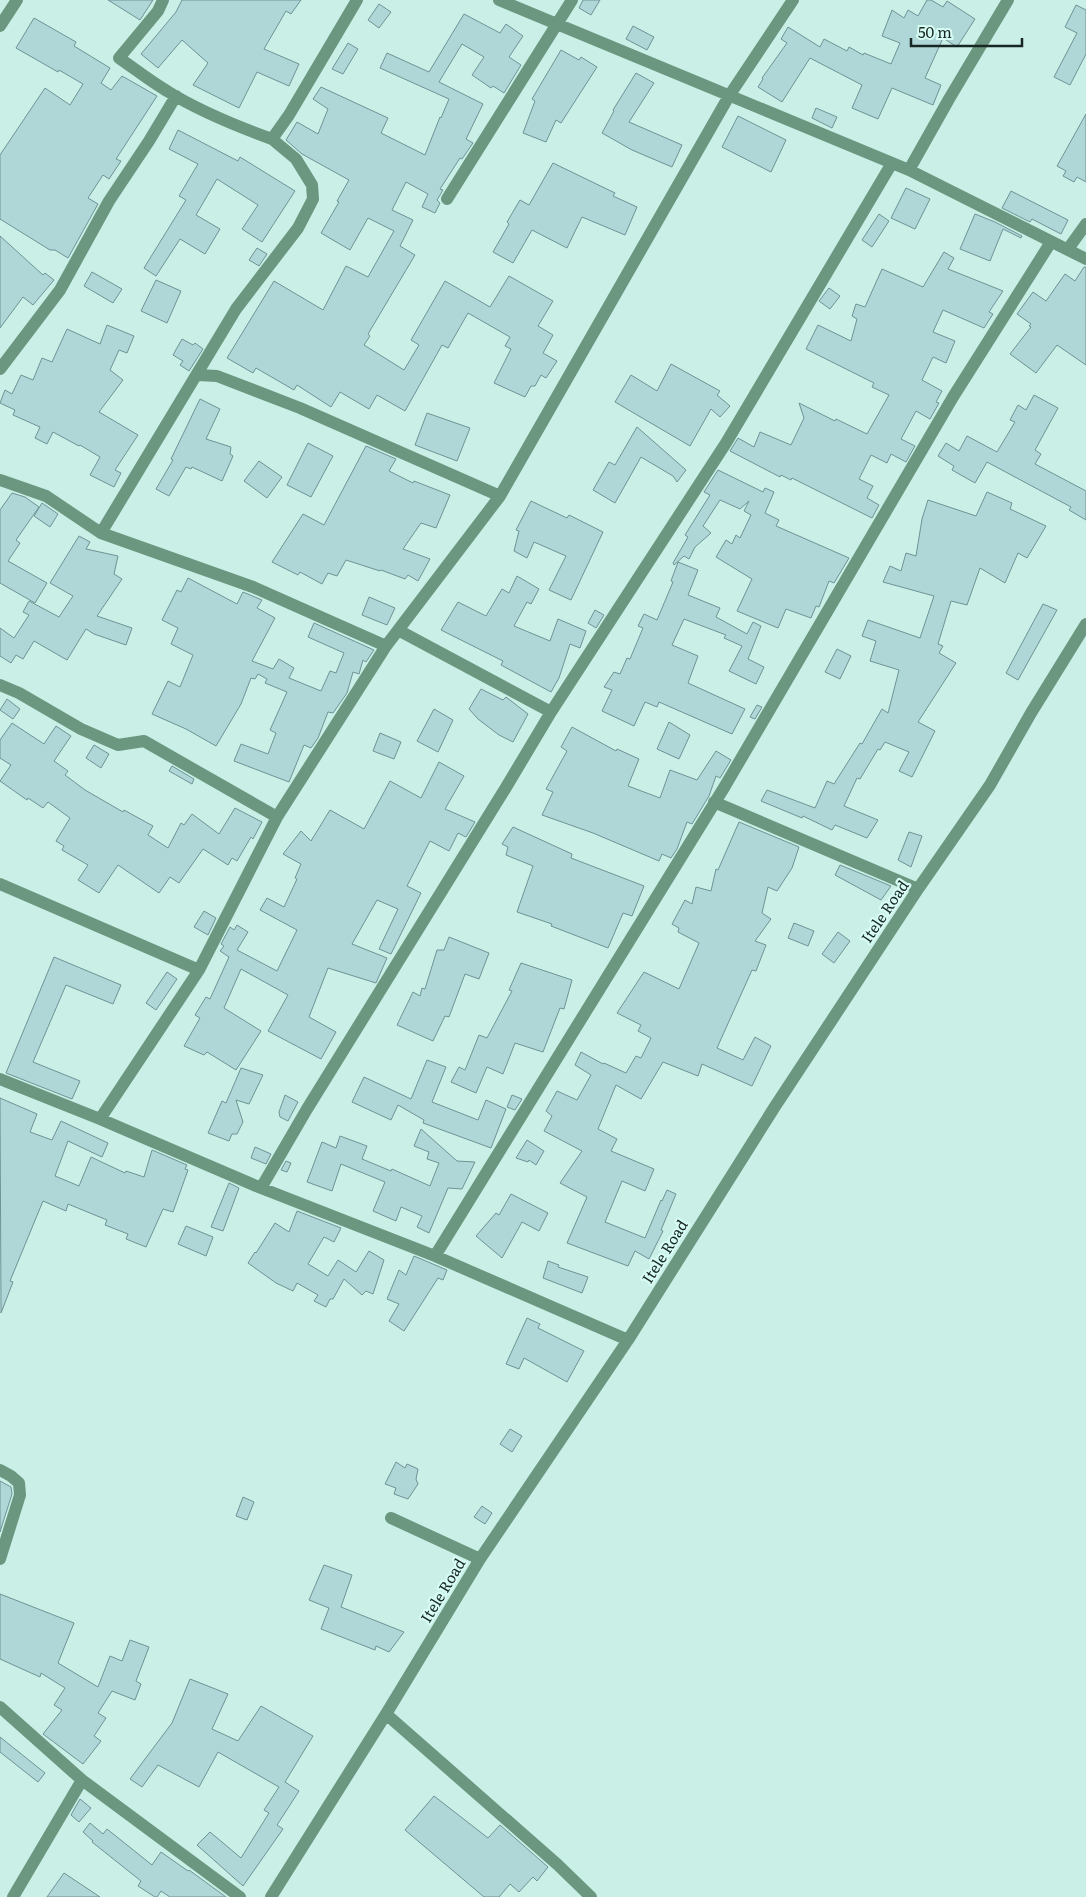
<svg xmlns="http://www.w3.org/2000/svg" width="1086" height="1897" viewBox="0 0 1086 1897" font-family="Literata,serif">
<style>
.building{fill:#b0d7d8;stroke:#6e9395}
.lines{fill:none;stroke-linecap:round;stroke-linejoin:round}
.minor{stroke:#6b967f;stroke-width:12}
.labels{text-anchor:middle;dominant-baseline:central;stroke-width:4.5;stroke-linejoin:round;paint-order:stroke}
.street-label{font-size:15px;fill:#182724;stroke:#d6fcf3}
</style>
<rect width="100%" height="100%" fill="#c9efe6"/>
<path class="building" d="M108 0H153L140 20Z
M182 0H301L291 14 286 11 264 49 299 64 289 86 257 72 239 108 193 85 208 63 182 40 158 68 141 54 176 12Z
M583 0H600L591 15 579 8Z
M927 0H931L943 7 947 1 975 19 957 47 943 38 925 78 941 85 933 105 892 88 878 119 852 108 862 85 810 58 782 102 758 87 763 79 762 78 787 43 781 39 788 27 820 47 824 39 847 51 849 47 863 55 864 53 891 64 900 43 882 36 892 10 904 18 908 10 918 16Z
M379 4 391 12 379 28 368 20Z
M1076 5 1086 10V54L1070 85 1054 77 1077 33 1065 27Z
M464 14 500 33 506 24 523 36 509 57 521 65 504 93 493 86 491 88 472 75 484 57 462 44 439 82 483 104 466 139 473 143 462 159 460 158 440 189 443 190 437 200 440 203 435 213 422 207 428 194 406 182 392 210 413 220 400 246 415 255 368 334 370 336 364 345 404 370 419 345 411 340 445 281 490 307 509 276 553 301 538 326 553 335 543 353 557 361 546 378 541 375 535 386H531L525 397 494 383 511 349 505 346 510 337 468 313 448 348 442 345 405 411 377 395 369 409 340 392 331 407 297 385 294 390 256 368 253 373 227 358 274 281 323 310 346 266 368 277 394 231 368 218 350 250 321 233 339 202 337 201 349 180 302 154 286 140 297 122 318 134 328 109 313 99 321 87 388 118 381 133 425 155 440 117 441 118 449 99 380 68 387 53 429 72Z
M34 18 76 42 74 46 110 68 101 83 111 90 122 76 157 96 116 159 121 161 109 179 103 175 88 198 98 204 68 258 55 250H50L0 219V155L45 88 70 105 83 84 59 70 58 72 16 48Z
M633 26 654 37 647 50 626 39Z
M348 43 358 49 343 74 332 69Z
M561 50 579 60 581 57 597 67 561 123 556 120 546 142 523 133 535 101 532 99Z
M636 73 654 83 629 122 682 145 672 167 632 150 602 133 614 111 613 110Z
M816 108 837 117 832 128 812 118Z
M1086 114V182L1077 177 1074 182 1063 176 1066 171 1057 166Z
M738 116 786 140 771 172 722 147Z
M178 130 238 161 240 157 295 191 262 242 242 229 258 205 217 179 196 215 220 229 205 254 180 239 156 276 144 268 186 200 179 196 198 164 169 149Z
M553 163 615 193 613 196 637 207 625 235 582 217 567 248 532 230 513 263 493 252 509 224 507 222 520 200 529 205Z
M906 188 930 199 915 229 891 218Z
M1011 191 1068 220 1061 234 1032 219 1030 222 1002 208Z
M879 214 889 221 872 247 862 240Z
M975 214 995 222 1022 236 1021 238 1003 229 990 261 960 249Z
M0 236 43 275 45 273 54 280 33 305 23 297 0 328Z
M257 248 267 254 259 266 249 260Z
M944 252 954 258 948 269 1003 291 989 312 993 314 984 328 943 310 933 332 955 341 946 363 933 357 922 380 942 391 936 402 939 403 930 419 916 411 901 439 915 446 906 462 891 454 887 463 871 455 859 479 873 486 867 498 879 505 872 518 792 478 791 480 781 475 780 477 730 451 738 438 754 447 760 432 791 445 804 418 799 403 835 421 836 419 867 434 889 395 872 387 874 383 806 349 818 325 851 341 857 319 852 316 856 304 865 307 882 269 923 287Z
M1084 267H1086V365L1057 345 1036 373 1010 354 1031 327 1029 326 1031 324 1017 314 1033 292 1046 301 1065 274 1075 281Z
M92 272 122 289 113 303 84 286Z
M156 280 181 291 167 323 141 311Z
M829 288 840 296 830 309 819 301Z
M107 325 134 336 127 353 119 350 110 370 123 380 99 412 138 435 115 470 121 473 114 487 90 475 100 457 80 445 79 446 53 432 47 444 35 438 40 427 13 415 15 410 0 403 5 390 12 394 21 375 33 380 42 358 52 362 67 329 100 344Z
M182 339 193 345 195 343 203 349 189 371 180 365 183 361 173 355Z
M671 364 720 391 717 395 730 406 720 417 711 409 690 446 615 402 631 375 657 391Z
M1034 395 1058 408 1035 450 1041 454 1035 464 1086 491V520L1069 510 1071 507 987 462 975 483 952 470 954 466 938 456 946 443 959 451 967 436 997 452 1015 422 1010 420 1018 405 1026 410Z
M200 399 220 409 206 439 231 447 230 454 233 456 222 481 192 467 191 469 186 467 169 496 156 489 173 460 171 459Z
M427 413 470 428 457 461 415 445Z
M637 427 686 470 677 482 673 476 641 457 615 503 593 490 609 462 615 465Z
M308 443 333 456 311 497 287 485Z
M366 446 396 459 389 471 413 483 414 481 450 495 436 528 421 523 403 549 430 559 418 581 408 575 405 579 381 570 380 571 346 560 337 576 328 573 322 584 300 572 298 575 272 562 303 514 324 525Z
M259 461 282 477 267 498 244 481Z
M718 470 763 492 765 488 774 492 765 513 779 520 776 526 849 558 834 583 829 581 819 607 816 606 811 618 786 609 778 628 737 611 752 579 716 557 726 540 732 544 736 535 740 538 751 515 744 511 749 501 740 509 720 500 703 526 711 533 695 547 689 559 684 556 674 565 673 563 688 537 685 535 710 495 704 492Z
M987 492 1012 503 1010 509 1046 526 1027 558 1018 553 1005 583 980 568 967 605 951 601 938 644 943 646 939 653 956 663 918 722 935 731 912 777 899 771 909 752 885 742 880 750 878 749 860 779 857 778 844 806 878 820 867 838 835 825 832 830 803 816 802 818 761 801 767 790 815 808 827 781 834 784 860 743 862 744 882 709 888 713 899 670 870 661 876 641 862 636 868 620 920 638 934 596 883 582 890 566 901 571 906 553 916 556 922 519 928 500 976 516Z
M12 493 25 497 39 507 16 540 20 543 8 561 47 583 35 603 0 583V510Z
M531 501 567 518 569 515 603 532 571 600 549 590 566 556 534 542 527 558 514 551 519 531 516 530Z
M42 503 58 514 50 527 34 516Z
M79 536 90 542 86 549 118 556 114 574 122 579 97 616 132 628 126 645 94 634 86 629 67 660 34 641 23 659 16 655 11 663 0 656V628L14 638 29 615 23 612 29 601 59 617 73 596 50 583Z
M678 562 698 570 688 595 720 608 716 617 747 634 753 622 761 626 748 659 764 667 756 684 729 671 742 646 724 638 726 635 684 619 672 645 698 656 688 683 745 709 732 734 659 702 657 707 645 702 634 726 602 711 612 690 604 687 614 672 620 674 627 658 630 659 643 628 638 626 644 614 657 620 673 582 671 581Z
M517 576 539 589 531 604 527 602 514 626 550 641 558 619 586 631 580 648 570 644 559 678 551 692 501 665 503 661 441 630 458 602 486 616 502 589 509 593Z
M188 578 237 604 243 592 262 600 257 608 275 618 252 661 273 669 279 659 294 668 289 678 321 691 330 671 336 673 344 653 308 637 314 623 374 650 366 662 363 660 359 674 353 672 347 693 333 713 328 712 318 738 311 748 304 745 289 782 234 761 241 744 268 754 276 733 270 730 287 692 265 683 267 679 258 674 255 679 251 678 241 704 216 746 186 729 152 714 168 681 180 687 193 655 171 644 178 628 162 620 177 590 181 592Z
M369 597 395 608 387 625 362 615Z
M1043 604 1057 610 1018 680 1006 673Z
M595 610 604 615 596 628 588 623Z
M837 649 851 656 840 679 825 672Z
M481 689 503 700 506 697 528 714 513 742 499 735 478 719 469 709Z
M7 699 20 709 13 719 0 710Z
M757 705 762 707 755 719 750 717Z
M434 709 453 720 438 752 417 741Z
M669 722 690 735 679 759 657 749Z
M12 723 44 744 56 726 71 736 54 761 68 771 65 775 85 790 123 812 124 810 153 826 148 835 168 848 181 823 184 825 192 814 219 834 235 808 262 822 253 839 251 837 237 861 232 858 228 865 203 849 179 883 170 877 159 893 118 865 99 893 78 880 88 865 62 850 64 846 56 841 70 818 48 802 43 808 28 798 27 800 0 781 11 765 0 758V740Z
M572 727 616 751 617 749 639 759 628 786 660 798 670 770 697 780 716 751 731 760 720 778 716 776 709 796 692 824 687 822 677 849 671 858 662 854 659 861 593 833 542 815 553 792 546 789 567 751 561 747Z
M380 733 401 742 394 759 373 751Z
M94 745 109 754 101 768 86 758Z
M439 762 464 776 445 809 475 822 466 837 458 833 449 851 430 841 407 886 421 893 391 954 379 949 398 909 377 900 352 944 387 958 376 983 328 968 309 1017 336 1032 321 1059 268 1031 288 995 241 969 224 1008 261 1031 236 1070 207 1052 204 1055 184 1046 200 1018 195 1015 206 997 210 999 229 957 220 951 224 946 221 944 230 927 234 930 237 925 248 932 237 950 277 971 297 930 260 910 267 898 284 907 297 879 295 878 301 864 283 854 301 831 311 841 330 810 364 829 390 781 421 798Z
M172 766 194 779 192 784 169 771Z
M739 822 799 847 792 868 777 891 768 887 762 913 771 919 755 941 766 945 756 971 752 970 717 1048 743 1060 755 1037 771 1046 752 1086 702 1064 698 1076 663 1062 641 1099 616 1085 598 1129 617 1139 611 1151 654 1169 645 1191 622 1181 605 1222 645 1238 661 1200 662 1201 667 1190 676 1194 661 1230 663 1231 649 1259 635 1251 628 1266 567 1243 587 1197 560 1183 582 1151 544 1131 552 1116 546 1111 557 1091 577 1100 591 1075 575 1065 581 1052 603 1064 604 1063 626 1073 636 1056 641 1058 651 1038 638 1031 641 1025 617 1013 644 972 679 989 699 943 678 932 679 928 672 924 685 900 692 904 696 887 711 891 716 869 718 870Z
M513 827 572 854 571 858 644 886 632 916 623 913 608 948 551 926 552 924 517 912 533 866 506 855 508 847 502 844Z
M909 832 922 836 911 867 898 860Z
M840 865 891 886 881 900 835 875Z
M204 911 216 918 208 935 194 927Z
M794 923 814 931 808 946 788 938Z
M838 932 850 941 834 963 822 954Z
M449 937 489 953 479 979 465 974 449 1017 445 1016 433 1041 397 1025 413 992 420 996 422 988 425 989 437 950H444Z
M54 957 121 985 113 1004 66 985 33 1062 80 1081 72 1099 6 1073Z
M521 963 572 980 564 1009 560 1008 543 1052 515 1043 503 1074 487 1067 476 1093 451 1082 459 1067 465 1070 479 1035 487 1038 512 991 509 990Z
M167 972 177 979 156 1010 146 1003Z
M427 1060 446 1067 432 1102 478 1120 486 1100 506 1109 491 1148 423 1123 424 1120 398 1105 391 1120 352 1102 364 1077 411 1099Z
M241 1068 263 1075 249 1104 236 1100 243 1122 237 1134H232L229 1141 208 1133 222 1101 226 1103Z
M285 1095 298 1102 288 1121 280 1117 279 1112Z
M512 1095 522 1099 515 1110 507 1107Z
M0 1098 37 1114 30 1132 52 1140 61 1121 108 1143 102 1157 68 1141 55 1176 79 1186 91 1157 125 1173 126 1171 144 1177 152 1150 187 1165 185 1169 188 1170 173 1212 163 1209 146 1247 126 1239 128 1234 105 1225 107 1220 68 1204 66 1211 43 1201 10 1281 13 1282 1 1313Z
M421 1129 457 1161 475 1162 462 1189 448 1188 429 1233 417 1227 422 1216 401 1207 396 1221 373 1211 385 1182 341 1164 332 1191 307 1182 322 1142 336 1148 340 1136 367 1146 362 1159 391 1171 392 1169 430 1186 439 1163 427 1159 429 1152 414 1146Z
M527 1140 544 1151 536 1165 529 1160 528 1162 516 1158Z
M255 1147 271 1154 266 1164 251 1158Z
M286 1161 291 1163 287 1172 281 1170Z
M229 1183 239 1188 223 1231 211 1227Z
M511 1194 548 1213 539 1231 522 1222 502 1258 476 1236 496 1213 499 1215Z
M297 1211 341 1228 334 1242 324 1237 308 1264 328 1276 338 1260 356 1272 369 1251 384 1260 373 1294 366 1291 362 1295 344 1279 333 1299H330L326 1307 314 1301 318 1295 297 1283 293 1291 276 1283 248 1263 255 1252 256 1253 275 1223 289 1232Z
M186 1226 213 1237 206 1256 178 1244Z
M414 1256 447 1270 443 1280 438 1278 404 1331 389 1321 399 1304 387 1299 399 1270 406 1275Z
M548 1261 559 1265 558 1267 588 1277 582 1293 543 1278Z
M527 1318 540 1324 538 1328 584 1351 567 1382 524 1358 519 1369 506 1364Z
M510 1429 522 1436 512 1452 500 1444Z
M396 1462 405 1468 407 1464 418 1469 416 1479 418 1484 408 1499 394 1494 396 1488 385 1484Z
M0 1481 11 1487 12 1494 0 1532Z
M243 1497 254 1502 247 1520 236 1516Z
M482 1506 492 1513 485 1524 474 1517Z
M324 1565 352 1575 341 1607 404 1632 389 1652 376 1646 375 1650 321 1629 329 1608 309 1600Z
M0 1594 74 1623 58 1663 98 1687 110 1656 122 1661 130 1640 149 1647 136 1681 141 1684 135 1700 112 1691 98 1713 106 1718 94 1736 101 1741 83 1764 43 1734 62 1710 54 1705 65 1688 41 1673 40 1677 0 1659Z
M190 1679 228 1694 212 1729 238 1741 261 1706 313 1736 285 1782 299 1791 277 1825 283 1829 243 1886 197 1845 210 1832 241 1858 269 1813 264 1810 279 1787 218 1752 199 1787 158 1765 142 1787 130 1779 172 1723Z
M0 1737 45 1773 38 1782 0 1752Z
M434 1796 488 1838 500 1825 548 1867 537 1881 533 1877 519 1892 510 1884 499 1897H484L405 1830Z
M80 1799 91 1808 79 1822 71 1815Z
M90 1823 103 1834 107 1829 152 1865 161 1852 188 1871 189 1870 226 1897H170L161 1891 157 1897H155L138 1886 141 1881 92 1842 93 1841 83 1832Z
M64 1873 100 1897H47Z"/>
<g class="lines">
<path class="minor" d="M163 0 158 11 119 58C135 69 150 81 167 91 199 111 236 126 272 139L289 115 357 0
M499 0 909 170 1086 259
M0 26 17 0
M909 170 949 99 1008 0
M447 199 572 0
M1068 249 1086 224
M0 369 60 290 109 201 149 141 176 96
M198 375 217 376 300 408 500 496
M0 480 46 496 101 533 253 587 386 646
M101 533 236 309 298 228 313 199 312 185 296 159 272 139
M398 630 551 712
M0 685 19 693 81 729 118 745 144 741 277 817
M714 802 918 889
M0 884 199 970
M0 1079 100 1119 261 1188 435 1256 628 1340
M100 1119 199 970 277 817 386 646 500 496 729 96 793 0
M261 1188 307 1109 505 789 551 712 726 443 892 163
M435 1256 725 786 953 397 1051 242
M0 1470 11 1476 19 1483 20 1495 0 1559
M391 1518 480 1559
M0 1707 82 1780 240 1897
M386 1714 558 1865 591 1897
M13 1897 82 1780
M271 1897 386 1714 480 1559 628 1340 774 1108 918 889 990 785 1031 713 1086 624"/>
</g>
<g class="labels">
<g class="street-label">
<text transform="translate(884 911) rotate(-56)">Itele Road</text>
<text transform="translate(664 1251) rotate(-58)">Itele Road</text>
<text transform="translate(442 1590) rotate(-59)">Itele Road</text>
</g>
</g>
<path d="M911 38v8h111v-8" fill="none" stroke="#182724" stroke-width="2.5"/>
<text x="918" y="38" font-size="15" fill="#182724" stroke="#d6fcf3" stroke-width="4" paint-order="stroke">50 m</text>
</svg>
